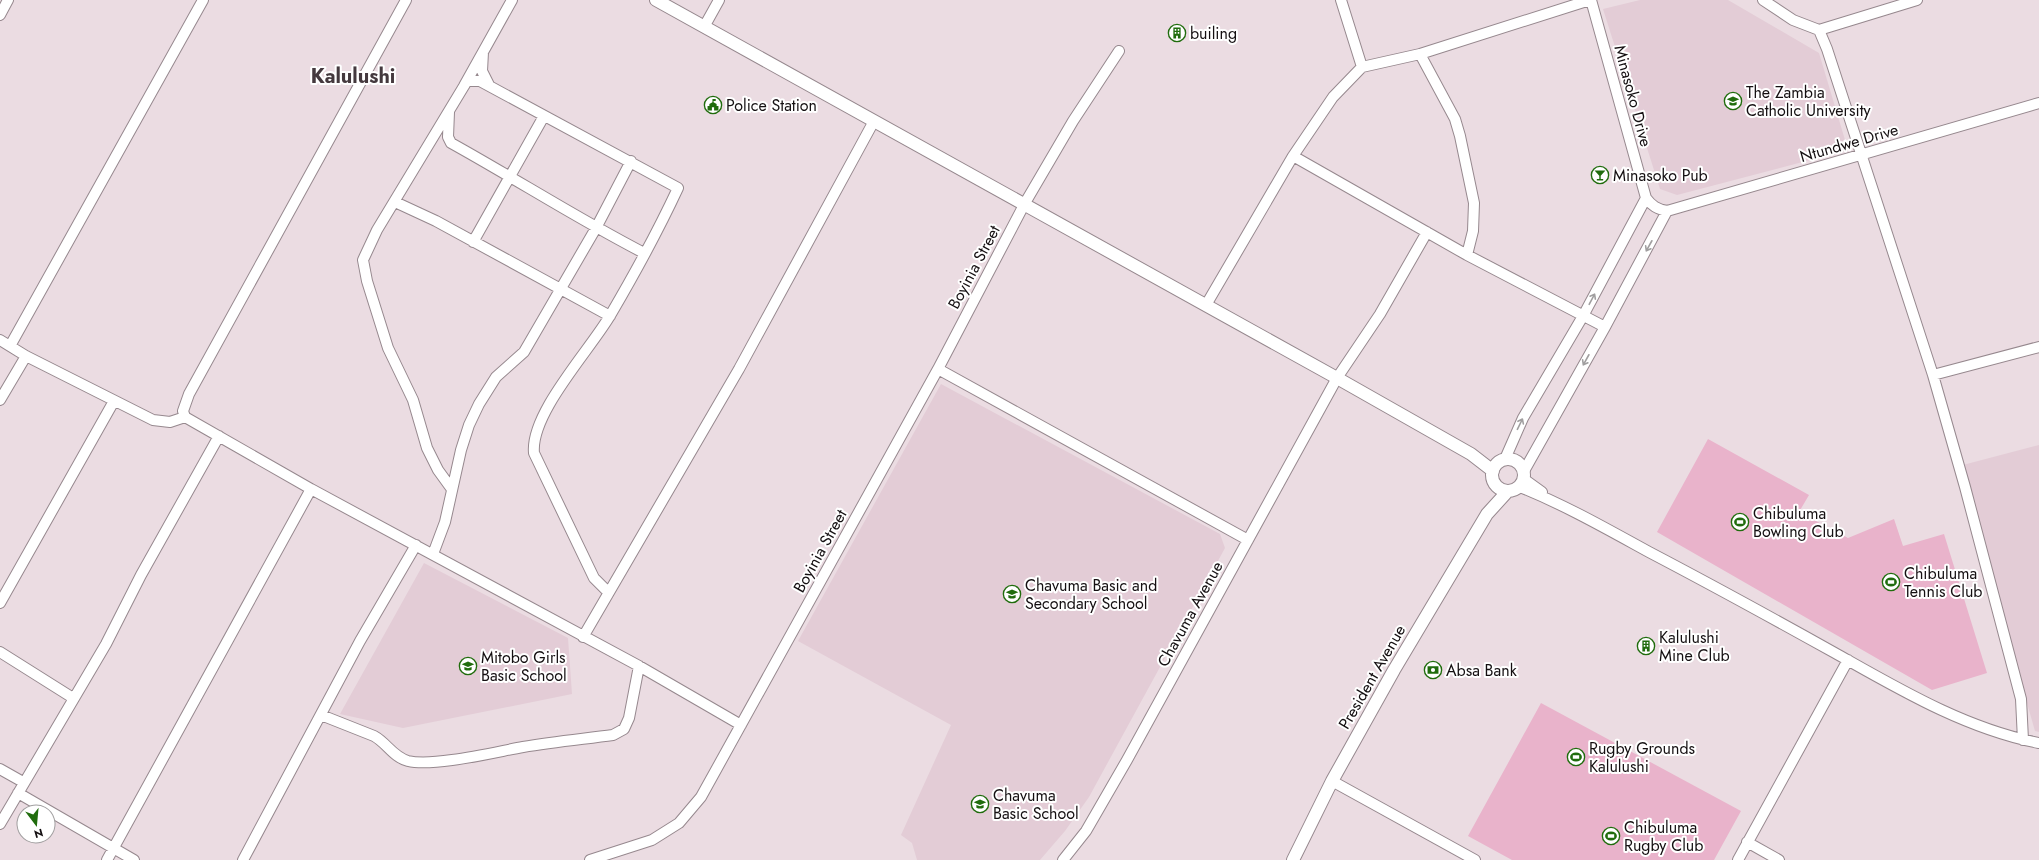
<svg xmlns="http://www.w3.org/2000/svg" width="2039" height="860" viewBox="0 0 2039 860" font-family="Jost,sans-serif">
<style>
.built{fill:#e3ccd6}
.green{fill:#e9b3cb}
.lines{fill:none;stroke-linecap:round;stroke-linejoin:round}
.minor-casing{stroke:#96888e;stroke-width:12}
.tertiary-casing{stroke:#96888e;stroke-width:14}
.minor{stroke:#fff;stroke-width:10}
.tertiary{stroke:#fff;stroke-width:12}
.oneway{stroke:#a19fa0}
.labels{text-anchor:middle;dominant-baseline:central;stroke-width:4;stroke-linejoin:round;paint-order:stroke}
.poi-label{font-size:16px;fill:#140f11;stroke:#fff;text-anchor:start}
.street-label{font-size:16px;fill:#140f11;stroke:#fff}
.district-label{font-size:20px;font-weight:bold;fill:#44393e;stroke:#fff}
</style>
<rect width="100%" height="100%" fill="#ebdce2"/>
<path class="built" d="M1640 0H1728L1819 53 1848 150 1677 195 1660 189 1603 9Z
M941 384 1220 534 1225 548 1089 797 1065 831 1040 860H917L912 843 901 835 951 725 798 641Z
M2039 445V732L2035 731 1959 466Z
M424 563 568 638 572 694 403 728 340 714Z"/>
<path class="green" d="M1708 439 1809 495 1799 512 1848 538 1894 519 1903 546 1944 534 1987 673 1932 690 1657 532Z
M1541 703 1741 811 1714 860H1512L1468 836Z"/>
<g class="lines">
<defs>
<path id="minor" d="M406 0 189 394 183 411 185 417 311 489 639 666 741 725
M1591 0 1646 198C1652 206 1657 209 1667 211L2039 103
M1763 0 1793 20 1819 30 1827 49 1933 375 1965 487 2021 699 2023 740
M0 15 8 0
M704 27 719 0
M1819 30 1917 0
M483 52 482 71 489 85
M1420 54 1455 119 1460 136 1474 203 1473 231 1467 255
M1362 67 1420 54 1590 0
M467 81H480L678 188C658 231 635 273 611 314 591 349 530 413 534 453L594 578 608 592
M449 112 448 137 451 143C516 179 578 219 644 253
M1293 156 1467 255 1605 327
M395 202 436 221 610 316
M473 242 544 116
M1206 305 1293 156 1333 97 1362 67 1341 0
M0 340 26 356 153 420 170 422 185 417
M10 346 203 0
M938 369 1248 540
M1933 375 2039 347
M0 400 26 356
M1505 459 1523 418 1583 316 1646 198
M1524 471 1605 327 1667 211
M1524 479 1542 492
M1520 487C1565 505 1607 529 1649 552 1712 585 1774 619 1835 653 1899 689 1966 729 2039 743
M451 488 438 470 427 448 413 400 388 348 367 281 363 260 377 230 464 86 512 0
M433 554 445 522 461 450 469 425 479 404 496 377 524 352 596 228 631 161
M0 603 114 401
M583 637 739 369 874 121
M0 652 73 698
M321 715 374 736C387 743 393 757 408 761 434 767 495 752 523 747 553 742 583 739 613 735L624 729 629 718 639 666
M0 769 23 782
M1332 781 1475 860
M18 793 134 860
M0 824 106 644 141 575 219 436
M1747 842 1779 860
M107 860 311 489
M243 860 360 641 416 545
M590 860 652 840 679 823 701 797 938 369 1025 203 1073 121 1119 51
M1063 860 1086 831 1127 760 1337 378 1380 314 1427 232
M1738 860 1848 660"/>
<path id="tertiary" d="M656 0 1337 378 1471 454 1493 471
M1492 475a16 16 0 1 1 32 0a16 16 0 1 1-32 0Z
M1293 860 1332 781 1394 670 1487 514 1507 492"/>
</defs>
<use href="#minor" class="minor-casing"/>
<use href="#tertiary" class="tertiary-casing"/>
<use href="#minor" class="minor"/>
<use href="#tertiary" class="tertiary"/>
</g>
<defs><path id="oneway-shaft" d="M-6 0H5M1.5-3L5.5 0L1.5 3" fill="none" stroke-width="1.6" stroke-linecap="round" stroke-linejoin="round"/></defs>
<g class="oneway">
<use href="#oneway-shaft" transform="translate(1649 246) rotate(119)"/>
<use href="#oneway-shaft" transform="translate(1592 299) rotate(-62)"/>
<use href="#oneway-shaft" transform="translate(1586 360) rotate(119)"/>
<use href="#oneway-shaft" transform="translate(1520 424) rotate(-64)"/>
</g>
<defs>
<symbol id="building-ring" viewBox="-11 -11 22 22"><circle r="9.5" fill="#fff" stroke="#206c0d" stroke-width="1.5"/><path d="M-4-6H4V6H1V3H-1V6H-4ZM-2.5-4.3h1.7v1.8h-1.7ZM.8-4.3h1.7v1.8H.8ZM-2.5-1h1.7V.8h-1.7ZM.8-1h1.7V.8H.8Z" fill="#206c0d"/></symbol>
<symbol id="university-ring" viewBox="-11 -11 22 22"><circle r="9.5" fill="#fff" stroke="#206c0d" stroke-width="1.5"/><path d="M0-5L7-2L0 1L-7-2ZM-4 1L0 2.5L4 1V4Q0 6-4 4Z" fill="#206c0d"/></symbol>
<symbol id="civic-ring" viewBox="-11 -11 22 22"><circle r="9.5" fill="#fff" stroke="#206c0d" stroke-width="1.5"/><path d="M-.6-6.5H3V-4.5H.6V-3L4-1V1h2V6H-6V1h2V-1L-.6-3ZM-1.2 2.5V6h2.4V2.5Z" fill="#206c0d"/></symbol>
<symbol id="bar-ring" viewBox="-11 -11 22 22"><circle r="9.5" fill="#fff" stroke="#206c0d" stroke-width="1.5"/><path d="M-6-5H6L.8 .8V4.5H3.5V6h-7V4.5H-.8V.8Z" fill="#206c0d"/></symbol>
<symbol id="stadium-ring" viewBox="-11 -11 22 22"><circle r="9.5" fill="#fff" stroke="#206c0d" stroke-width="1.5"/><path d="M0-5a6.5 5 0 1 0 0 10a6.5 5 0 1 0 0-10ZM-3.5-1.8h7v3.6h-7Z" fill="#206c0d"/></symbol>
<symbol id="school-ring" viewBox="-11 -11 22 22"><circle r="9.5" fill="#fff" stroke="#206c0d" stroke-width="1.5"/><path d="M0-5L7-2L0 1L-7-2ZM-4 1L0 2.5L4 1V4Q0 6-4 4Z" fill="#206c0d"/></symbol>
<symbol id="bank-ring" viewBox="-11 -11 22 22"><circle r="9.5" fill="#fff" stroke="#206c0d" stroke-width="1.5"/><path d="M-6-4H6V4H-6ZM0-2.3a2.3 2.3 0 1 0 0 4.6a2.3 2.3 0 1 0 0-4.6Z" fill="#206c0d"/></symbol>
</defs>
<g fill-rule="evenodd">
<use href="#building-ring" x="1167" y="23" width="20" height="20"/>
<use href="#university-ring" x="1723" y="91" width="20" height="20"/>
<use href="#civic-ring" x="703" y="95" width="20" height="20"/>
<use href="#bar-ring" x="1590" y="165" width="20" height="20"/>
<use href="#stadium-ring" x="1730" y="512" width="20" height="20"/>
<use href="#stadium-ring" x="1881" y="572" width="20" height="20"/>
<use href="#school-ring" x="1002" y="584" width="20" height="20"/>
<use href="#building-ring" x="1636" y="636" width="20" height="20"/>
<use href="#school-ring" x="458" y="656" width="20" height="20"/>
<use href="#bank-ring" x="1423" y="660" width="20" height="20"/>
<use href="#stadium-ring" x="1566" y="747" width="20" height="20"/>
<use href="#school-ring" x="970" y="794" width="20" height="20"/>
<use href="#stadium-ring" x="1601" y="826" width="20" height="20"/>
</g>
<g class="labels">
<g class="poi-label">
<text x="1190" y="33">builing</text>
<text x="1746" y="92">The Zambia<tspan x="1746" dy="18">Catholic University</tspan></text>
<text x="726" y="105">Police Station</text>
<text x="1613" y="175">Minasoko Pub</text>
<text x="1753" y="513">Chibuluma<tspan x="1753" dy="18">Bowling Club</tspan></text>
<text x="1904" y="573">Chibuluma<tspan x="1904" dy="18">Tennis Club</tspan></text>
<text x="1025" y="585">Chavuma Basic and<tspan x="1025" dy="18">Secondary School</tspan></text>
<text x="1659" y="637">Kalulushi<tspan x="1659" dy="18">Mine Club</tspan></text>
<text x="481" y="657">Mitobo Girls<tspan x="481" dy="18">Basic School</tspan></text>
<text x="1446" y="670">Absa Bank</text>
<text x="1589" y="748">Rugby Grounds<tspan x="1589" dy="18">Kalulushi</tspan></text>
<text x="993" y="795">Chavuma<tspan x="993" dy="18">Basic School</tspan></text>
<text x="1624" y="827">Chibuluma<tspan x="1624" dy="18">Rugby Club</tspan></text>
</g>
<g class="street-label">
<text transform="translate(1633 96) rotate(75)">Minasoko Drive</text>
<text transform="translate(1849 143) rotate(-16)">Ntundwe Drive</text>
<text transform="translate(974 267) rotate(-62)">Boyinia Street</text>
<text transform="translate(820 551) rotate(-61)">Boyinia Street</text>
<text transform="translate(1190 614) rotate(-61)">Chavuma Avenue</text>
<text transform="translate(1372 677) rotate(-60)">President Avenue</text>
</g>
<g class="district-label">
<text x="353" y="76">Kalulushi</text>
</g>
</g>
<g transform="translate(36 824) rotate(164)"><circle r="19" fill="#ffffff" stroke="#a19fa0"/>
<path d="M0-3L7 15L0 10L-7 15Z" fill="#206c0d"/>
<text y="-6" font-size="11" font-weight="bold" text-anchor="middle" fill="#140f11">N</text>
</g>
</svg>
